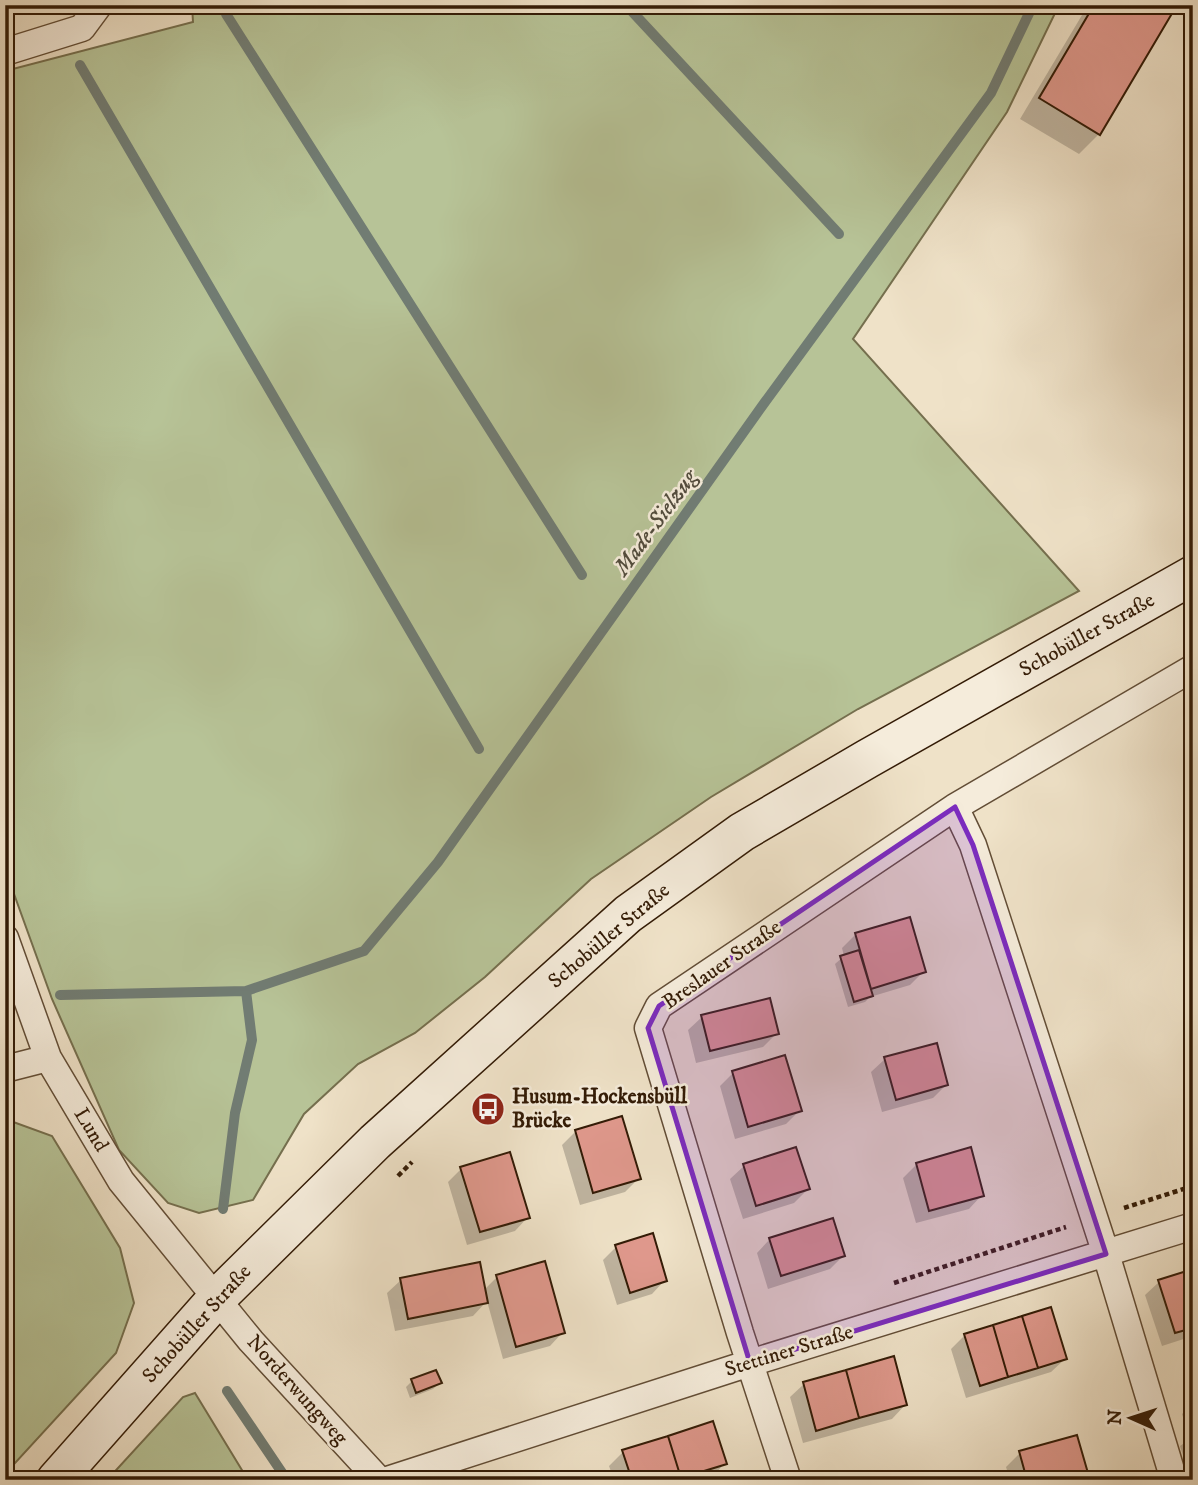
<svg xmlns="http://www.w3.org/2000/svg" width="1198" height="1485" viewBox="0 0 1198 1485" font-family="'IM FELL DW Pica',serif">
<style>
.green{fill:#b7c397;stroke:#756f4e;stroke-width:2}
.shadow{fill:#0003}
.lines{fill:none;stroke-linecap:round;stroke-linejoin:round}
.stream{stroke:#717c73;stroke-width:10}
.building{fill:#df988c;stroke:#331b06;stroke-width:2}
.street-casing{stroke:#624d36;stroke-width:29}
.secondary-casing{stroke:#331b06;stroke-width:41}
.path{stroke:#331b06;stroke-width:4.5;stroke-dasharray:5 3.5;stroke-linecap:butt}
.street{stroke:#f5ecdb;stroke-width:26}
.secondary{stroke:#f5ecdb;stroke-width:38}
.marked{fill:#7b2cbf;fill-opacity:0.2;stroke:#7b2cbf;stroke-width:5;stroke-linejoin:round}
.labels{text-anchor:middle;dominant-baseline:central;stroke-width:5;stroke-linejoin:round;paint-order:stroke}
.street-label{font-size:21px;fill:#331b06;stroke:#f5ecdb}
.poi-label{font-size:21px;font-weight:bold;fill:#331b06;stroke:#f5ecdb;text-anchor:start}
.water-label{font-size:23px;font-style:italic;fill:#524c3d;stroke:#f5ecdb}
</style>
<rect width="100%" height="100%" fill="#efe2c8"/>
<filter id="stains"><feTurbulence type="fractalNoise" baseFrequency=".00286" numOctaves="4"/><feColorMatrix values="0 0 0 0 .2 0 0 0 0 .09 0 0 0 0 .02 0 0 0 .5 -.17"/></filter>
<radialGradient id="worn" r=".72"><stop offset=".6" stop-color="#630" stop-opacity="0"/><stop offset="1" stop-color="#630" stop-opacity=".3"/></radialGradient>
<path class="green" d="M192 5H1059L1007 112 853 339 1079 591 858 709 711 797 591 879 485 977 415 1033 358 1064 304 1114 253 1200 199 1213 168 1203 119 1150 52 999 5 869V71L193 22Z
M5 1119 52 1136 120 1248 134 1303 116 1353 5 1474Z
M195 1393 248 1480H107L183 1397Z"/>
<path class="shadow" d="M1088 5H1175L1099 134 1079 154 1020 119Z
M856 934 924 971 910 985 870 997 865 1002 848 1007 835 964 844 956 842 948Z
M702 1017 777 1033 763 1047 696 1063 688 1030Z
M885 1059 946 1085 933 1098 882 1112 871 1072Z
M733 1073 800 1110 786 1124 735 1139 720 1086Z
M576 1131 639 1178 625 1192 580 1205 562 1145Z
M917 1164 982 1195 969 1209 916 1223 903 1178Z
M744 1166 808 1189 794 1203 743 1219 730 1179Z
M461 1169 528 1217 515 1231 467 1245 448 1182Z
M770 1239 843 1256 830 1269 768 1289 757 1253Z
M616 1247 665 1280 652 1294 617 1305 603 1260Z
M1193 1271V1336L1162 1346 1145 1295 1159 1282Z
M497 1277 563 1332 550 1346 503 1359 487 1301 473 1316 395 1331 387 1293 401 1280 484 1290Z
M965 1335 1065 1359 1051 1372 966 1398 951 1349Z
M412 1381 440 1383 433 1389 410 1398 406 1387Z
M804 1384 905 1405 892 1419 803 1443 790 1397Z
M1193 1403V1465L1187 1467 1180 1446 1190 1439 1182 1414Z
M623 1452 725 1463 712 1477 703 1480H614L609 1466Z
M1020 1453 1088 1480H1010L1006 1467Z"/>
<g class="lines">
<path class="stream" d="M626 5 839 234
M226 14 582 575
M80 65 479 749
M60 995 246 991 364 951 438 862 765 402 991 93 1033 5
M223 1209 235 1113 252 1040 246 991
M227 1391 287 1480"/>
</g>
<path class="building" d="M1094 5H1177L1100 135 1039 98Z
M910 917 926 972 871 989 855 933Z
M859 950 873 996 854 1002 840 956Z
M770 998 779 1034 710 1051 701 1015Z
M937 1043 948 1085 896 1100 884 1057Z
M785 1055 802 1111 748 1127 732 1071Z
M622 1116 641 1179 593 1193 575 1130Z
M796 1147 810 1189 756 1206 743 1164Z
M971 1147 984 1196 929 1211 916 1163Z
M510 1152 530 1218 480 1232 460 1167Z
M833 1218 845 1256 781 1276 769 1238Z
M653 1233 667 1281 630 1293 615 1245Z
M545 1261 565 1333 516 1347 496 1275Z
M480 1262 488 1303 408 1319 400 1278Z
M1193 1269V1328L1175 1333 1158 1280Z
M1051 1307 1067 1359 1038 1368 1022 1316Z
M1022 1316 1038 1368 1008 1377 993 1325Z
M993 1325 1008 1377 980 1386 964 1334Z
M894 1356 907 1405 859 1418 846 1370Z
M436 1370 442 1383 416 1393 411 1379Z
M846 1370 859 1418 816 1431 803 1382Z
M713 1421 727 1464 681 1478 668 1436Z
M1077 1435 1090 1480H1027L1019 1451Z
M668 1436 681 1478 632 1480 622 1450Z"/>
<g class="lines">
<defs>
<path id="street" d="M5 52 82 28 99 5
M955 807 973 845 1106 1254 1174 1480
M5 938 48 1058 121 1181 251 1341 379 1480
M5 1069 48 1058
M387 1480 750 1363 1193 1226
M788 1480 740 1333 648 1028 659 1006 955 807 1193 668"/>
<path id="secondary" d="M56 1480 217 1298 375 1142 628 914 742 832 867 759 1193 575"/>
</defs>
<use href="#street" class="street-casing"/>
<use href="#secondary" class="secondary-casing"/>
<path class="path" d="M398 1176 412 1162
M1124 1208 1193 1186
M894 1283 1066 1227"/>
<use href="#street" class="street"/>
<use href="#secondary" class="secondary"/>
</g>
<path class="marked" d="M955 807 973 845 1106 1254 750 1363 648 1028 659 1006Z"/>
<defs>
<symbol id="bus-disc" viewBox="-11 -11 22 22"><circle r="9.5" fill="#8f2418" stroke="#f5ecdb"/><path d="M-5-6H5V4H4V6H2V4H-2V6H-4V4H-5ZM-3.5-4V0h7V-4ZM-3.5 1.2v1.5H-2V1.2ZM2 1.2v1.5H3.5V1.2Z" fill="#fff"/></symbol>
</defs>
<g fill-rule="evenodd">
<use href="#bus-disc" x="469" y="1090" width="38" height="38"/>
</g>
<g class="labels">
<g class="street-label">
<text transform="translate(1087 635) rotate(-29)">Schobüller Straße</text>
<text transform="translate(609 936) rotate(-40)">Schobüller Straße</text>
<text transform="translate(722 965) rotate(-35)">Breslauer Straße</text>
<text transform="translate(91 1130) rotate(59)">Lund</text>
<text transform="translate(197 1324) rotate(-48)">Schobüller Straße</text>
<text transform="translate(789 1351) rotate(-17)">Stettiner Straße</text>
<text transform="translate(297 1390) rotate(48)">Norderwungweg</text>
</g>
<g class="poi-label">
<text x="512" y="1097">Husum-Hockensbüll<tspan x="512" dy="24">Brücke</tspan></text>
</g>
<g class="water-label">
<text transform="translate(656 523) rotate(-54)">Made-Sielzug</text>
</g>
</g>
<rect width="1198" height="1485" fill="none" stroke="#efe2c8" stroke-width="28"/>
<rect x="7" y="7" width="1184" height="1471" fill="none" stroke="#331b06" stroke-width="3.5"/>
<rect x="14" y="14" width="1170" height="1457" fill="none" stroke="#331b06" stroke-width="2"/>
<g transform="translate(1131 1418) rotate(273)" stroke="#f5ecdb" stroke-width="5" paint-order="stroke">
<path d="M0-5L12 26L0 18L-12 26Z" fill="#331b06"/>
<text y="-10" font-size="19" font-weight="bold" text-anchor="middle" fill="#331b06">N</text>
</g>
<rect width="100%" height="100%" filter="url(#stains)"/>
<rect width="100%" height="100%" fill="url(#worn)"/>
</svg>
